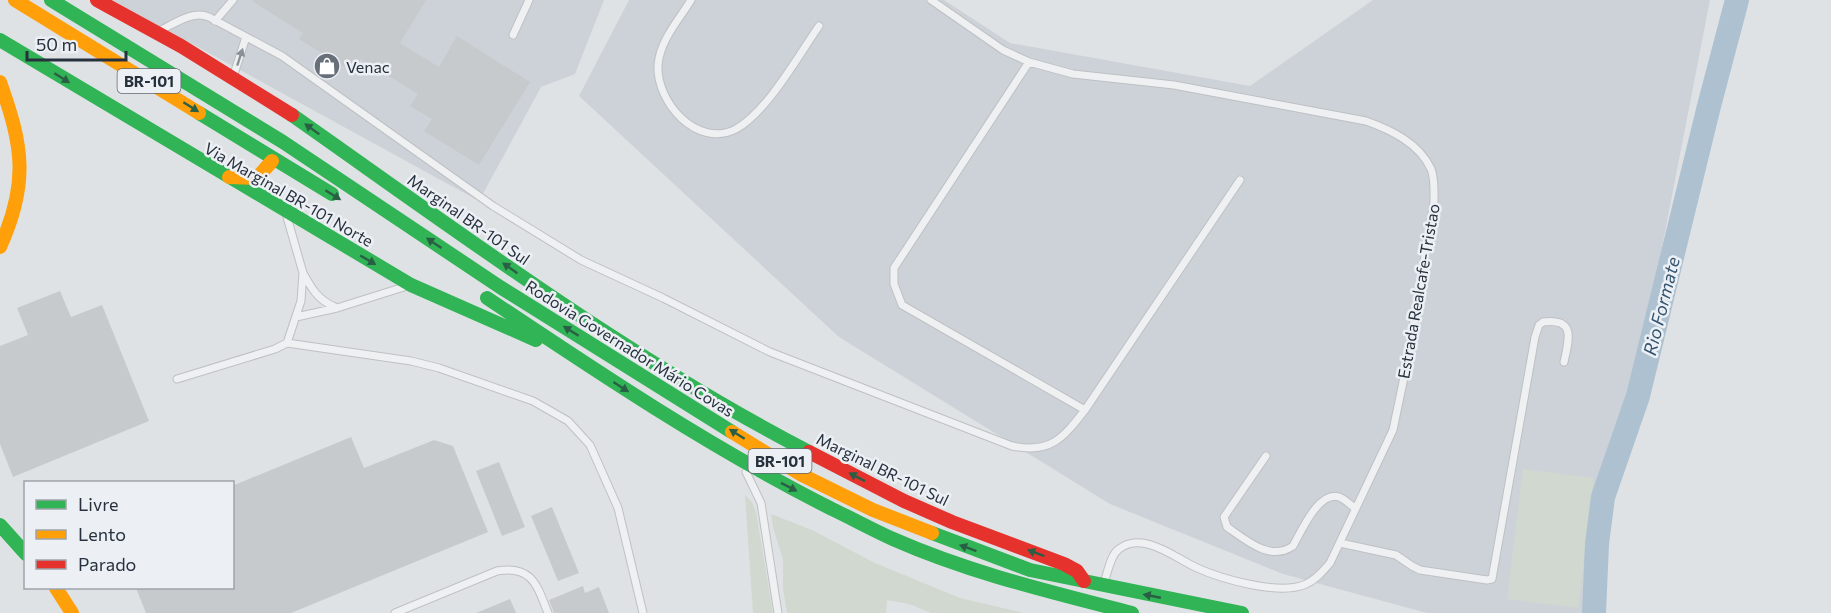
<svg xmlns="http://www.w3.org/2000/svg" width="1831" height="613" viewBox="0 0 1831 613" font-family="Commissioner,sans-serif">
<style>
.built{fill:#cdd2d8}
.green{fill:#d1d8d0}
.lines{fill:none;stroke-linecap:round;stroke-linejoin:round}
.river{stroke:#adc1d0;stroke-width:24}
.building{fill:#c7cacd}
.lane-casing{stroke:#bec0c3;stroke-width:9}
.lane{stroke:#eef0f1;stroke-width:7}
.fast{stroke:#30b455;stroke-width:14}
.slow{stroke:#ff9f0a;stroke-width:14}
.jam{stroke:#e5322d;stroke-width:14}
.oneway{fill:#8a9097}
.oneway2{fill:#2a5f45}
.labels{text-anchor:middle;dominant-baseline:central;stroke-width:5;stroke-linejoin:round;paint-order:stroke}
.shield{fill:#ecf0f4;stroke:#626a74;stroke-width:1.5}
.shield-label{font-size:15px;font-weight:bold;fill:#27313d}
.poi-label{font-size:16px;fill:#27313d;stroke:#ecf0f4;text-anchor:start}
.street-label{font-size:16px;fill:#27313d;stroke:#ecf0f4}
.water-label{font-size:18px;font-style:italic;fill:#325470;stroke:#ecf0f4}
</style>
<rect width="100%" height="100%" fill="#dfe2e5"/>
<path class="built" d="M112 0H604L575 74 541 87 479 201Z
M629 0H944L1010 43 1250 86 1373 0H1710L1591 613H1427L1283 574 1110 504 839 337 579 96Z"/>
<path class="green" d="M1523 469 1594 478 1578 608 1507 599Z
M745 495 752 502 756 512 773 613H753Z
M771 514 812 530 875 563 960 598 1024 613H931L909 604 887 600 886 613H787L783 588V560L773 527Z"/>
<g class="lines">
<path class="river" d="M1594 613 1597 544 1603 497 1638 396 1709 106 1737 0"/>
</g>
<path class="building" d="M254 0H426L400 43 439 67 457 36 530 82 479 165 424 131 432 119 410 106 418 94 361 59 353 72 299 39 303 33 253 2Z
M60 291 71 317 102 305 149 421 13 477 0 444V346L28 335 17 308Z
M351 437 364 468 434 440 453 446 488 532 291 613H146L136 588H232V486Z
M499 462 525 527 502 536 476 471Z
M552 507 579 573 558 581 531 516Z
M583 586 585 593 599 587 609 613H554L549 600Z
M510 599 516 613H476Z"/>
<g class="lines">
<defs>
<path id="lane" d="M691 0C679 20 660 40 658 65 656 102 697 149 736 129 767 112 798 56 819 26
M931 0 1003 50 1029 62 1073 74 1174 85 1366 121C1391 130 1419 143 1431 169 1435 179 1434 191 1434 202L1407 363 1393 430 1330 563C1323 571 1316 580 1306 584 1280 596 1221 579 1195 567 1174 557 1143 531 1119 549 1110 555 1108 573 1104 582
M215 21 233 0
M159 31C174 24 192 10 209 17L282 56 493 206 581 260 663 298 770 352 1012 446C1051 454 1063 438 1085 410L1240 180
M513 35 529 0
M1029 62 894 268V284L902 305 1085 410
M234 74 246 37
M303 273C312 289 318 300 335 307
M296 317 337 308 407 286
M287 343 411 361 439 368 533 401 568 421 590 445 618 508 643 613
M177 379 275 349 287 343 301 301 303 273 287 217
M1266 456 1224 517 1227 527C1246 540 1270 562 1293 546 1301 532 1319 490 1339 497 1345 499 1350 505 1355 508
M746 472 761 503 778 613
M1340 543 1396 555 1412 566 1420 570 1487 580 1492 579 1535 337 1539 325 1543 322C1576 318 1569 339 1564 362
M395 613 497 571C532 565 537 585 548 613"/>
</defs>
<use href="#lane" class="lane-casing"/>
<use href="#lane" class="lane"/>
<path class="fast" d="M51 0 283 142 500 287 732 432
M0 40 411 285 536 340
M199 113 332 194
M292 115C460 233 626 357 809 452
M487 298C599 373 711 448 832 509 853 519 873 530 893 539 970 573 1051 592 1132 613
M0 525 26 554
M932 533 1030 570 1242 613"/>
<path class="slow" d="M15 0 199 113
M0 82C23 146 29 183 0 247
M229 177 257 178 272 161
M732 432 802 475 873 510 932 533
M56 588 72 613"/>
<path class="jam" d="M97 0 181 46 292 115
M809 452 904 501 952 522 1064 564 1077 571 1084 581"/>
</g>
<defs><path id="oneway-solid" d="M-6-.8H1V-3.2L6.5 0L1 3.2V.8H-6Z" transform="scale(1.5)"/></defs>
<use class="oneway" href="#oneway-solid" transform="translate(240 57) rotate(-72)"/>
<g class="oneway2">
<use href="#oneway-solid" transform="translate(62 78) rotate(32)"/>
<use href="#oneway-solid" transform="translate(191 107) rotate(32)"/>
<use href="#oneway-solid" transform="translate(312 129) rotate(-144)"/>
<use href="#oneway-solid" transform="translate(333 195) rotate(32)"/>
<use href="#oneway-solid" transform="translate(434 243) rotate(-146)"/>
<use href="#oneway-solid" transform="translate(368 260) rotate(30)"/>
<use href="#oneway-solid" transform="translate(510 268) rotate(-145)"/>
<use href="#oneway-solid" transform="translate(571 331) rotate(-148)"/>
<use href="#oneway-solid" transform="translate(621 387) rotate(33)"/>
<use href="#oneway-solid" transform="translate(737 434) rotate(-148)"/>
<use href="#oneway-solid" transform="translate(857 477) rotate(-153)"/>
<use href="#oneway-solid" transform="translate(789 487) rotate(27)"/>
<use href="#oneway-solid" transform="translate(968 548) rotate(-160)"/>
<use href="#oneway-solid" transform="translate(1036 553) rotate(-159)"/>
<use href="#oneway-solid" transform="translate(1152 596) rotate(-169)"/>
</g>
<defs>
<symbol id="shop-disc" viewBox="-11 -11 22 22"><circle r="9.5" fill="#676f78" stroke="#ecf0f4"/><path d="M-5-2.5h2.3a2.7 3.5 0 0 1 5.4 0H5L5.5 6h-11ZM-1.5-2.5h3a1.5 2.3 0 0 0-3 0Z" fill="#fff"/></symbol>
</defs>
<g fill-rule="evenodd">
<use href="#shop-disc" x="312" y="51" width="30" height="30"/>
</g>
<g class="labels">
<g class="shield">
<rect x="117.5" y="69" width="63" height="24" rx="4.5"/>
<rect x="748.5" y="449" width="63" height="24" rx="4.5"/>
</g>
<g class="shield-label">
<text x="149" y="81">BR-101</text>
<text x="780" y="461">BR-101</text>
</g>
<g class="poi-label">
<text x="346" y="66">Venac</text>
</g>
<g class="street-label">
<text transform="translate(289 194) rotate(30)">Via Marginal BR-101 Norte</text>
<text transform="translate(469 219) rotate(35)">Marginal BR-101 Sul</text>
<text transform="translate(1418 291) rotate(-80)">Estrada Realcafe-Tristao</text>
<text transform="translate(630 348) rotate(32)">Rodovia Governador Mário Covas</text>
<text transform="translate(883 469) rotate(26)">Marginal BR-101 Sul</text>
</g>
<g class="water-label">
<text transform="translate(1661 306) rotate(-76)">Rio Formate</text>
</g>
</g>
<rect x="24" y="481" width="210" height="108" fill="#ecf0f4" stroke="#9da4ab" stroke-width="1.5"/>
<rect x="36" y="500" width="30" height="9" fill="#30b455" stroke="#9da4ab" stroke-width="1.5"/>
<text x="78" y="511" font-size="18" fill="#27313d">Livre</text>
<rect x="36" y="530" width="30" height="9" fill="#ff9f0a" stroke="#9da4ab" stroke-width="1.5"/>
<text x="78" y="541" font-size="18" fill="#27313d">Lento</text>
<rect x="36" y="560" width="30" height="9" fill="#e5322d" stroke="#9da4ab" stroke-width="1.5"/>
<text x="78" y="571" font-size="18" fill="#27313d">Parado</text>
<path d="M27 51v9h99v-9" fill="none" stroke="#27313d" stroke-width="3"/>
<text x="36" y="51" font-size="18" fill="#27313d" stroke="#ecf0f4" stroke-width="4.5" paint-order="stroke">50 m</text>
</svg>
